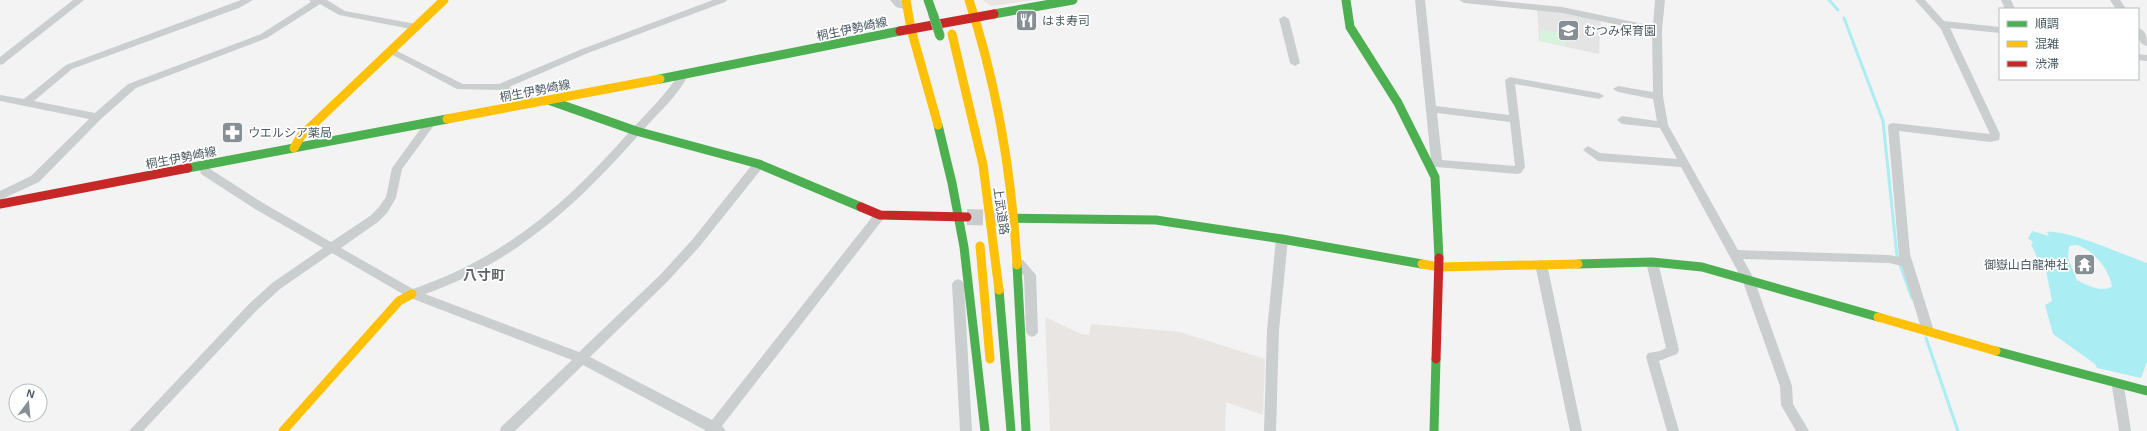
<svg xmlns="http://www.w3.org/2000/svg" width="2147" height="431" viewBox="0 0 2147 431" font-family="Helvetica,'Noto Sans JP',sans-serif">
<style>
.commercial{fill:#e8e5e2}
.education{fill:#e5e4e5}
.green{fill:#d7f3de}
.water{fill:#aaedf2;fill-rule:evenodd}
.lines{fill:none;stroke-linecap:round;stroke-linejoin:round}
.stream{stroke:#aaedf2;stroke-width:3}
.secondary-tunnel{stroke:#c9ccce;stroke-width:16;stroke-dasharray:16 8;stroke-linecap:butt}
.street{fill:#cacecf;fill-rule:evenodd}
.fast{stroke:#4caf50;stroke-width:9}
.slow{stroke:#ffc107;stroke-width:9}
.jam{stroke:#c62828;stroke-width:9}
.fast-bridge-casing{stroke:#b8bec3;stroke-width:10;stroke-linecap:butt}
.fast-bridge{stroke:#4caf50;stroke-width:9}
.labels{text-anchor:middle;dominant-baseline:central;stroke-width:3.5;stroke-linejoin:round;paint-order:stroke}
.poi-label{font-size:12px;fill:#495961;stroke:#fff;text-anchor:start}
.street-label{font-size:12px;fill:#495961;stroke:#fff}
.quarter-label{font-size:14px;font-weight:bold;fill:#5e6468;stroke:#fff}
</style>
<rect width="100%" height="100%" fill="#f4f3f3"/>
<path class="commercial" d="M982 0H1033L991 6Z
M1045 317 1081 334 1089 335 1091 324 1180 332 1265 359 1263 415 1226 402 1225 431H1050Z"/>
<path class="education" d="M1537 9 1601 20 1599 54 1539 41Z"/>
<path class="green" d="M1540 29 1566 34 1565 46 1540 41Z"/>
<path class="water" d="M2032 231 2049 236 2047 232C2067 229 2126 256 2147 263V362L2141 378 2097 368 2095 364 2053 334 2045 305 2052 301 2046 270H2043L2031 244H2033L2031 240 2028 239ZM2076 245C2092 248 2110 270 2112 287 2100 292 2088 286 2077 280L2068 258 2069 246Z"/>
<g class="lines">
<path class="stream" d="M1829 0 1838 10
M1844 18 1883 121 1897 256 1912 298
M1926 338 1958 431"/>
<path class="secondary-tunnel" d="M967 217 1002 218"/>
<path class="street" d="M73 0H84L3 64 0 65V57Z
M241 0H253L239 8 72 69 34 101 95 113 128 84 261 34 311 2 309 0H327L345 11 416 24 421 27 416 30 339 15 320 4 267 38 136 88 101 119 39 182 0 200V191L31 176 89 119 0 101V95L24 99 66 65Z
M713 0H727L725 2 588 53 509 87C520 91 533 92 536 105L531 108 527 107 523 99 499 90 457 89 385 51 390 48 393 49 463 84H499L582 49Z
M890 0H900L913 7 908 10 896 7Z
M1415 0H1425L1436 106 1509 115 1505 80 1510 77 1599 93 1604 96 1599 99 1515 84 1525 167 1521 173 1517 174 1437 167 1430 169 1426 168 1425 165 1426 162 1431 161ZM1437 113 1510 122 1515 166 1442 160Z
M1459 0H1492L1562 7 1653 26 1655 0H1665L1662 30 1663 96 1668 125 1738 250 1889 255 1899 257 1888 127 1889 124 1893 123 1990 134 1941 29 1915 0H1925L1944 21 2000 27V33L1950 28 2000 134 1999 140 1990 142 1899 131 1910 254 1934 331 1932 334 1928 336 1924 334 1922 331 1902 266 1889 263 1743 259 1754 279 1792 386 1793 404 1809 431H1796L1781 405 1780 386 1742 279 1681 167 1598 161 1583 150 1588 146 1600 153 1677 159 1660 128 1622 124 1617 120 1622 116 1657 121 1653 99 1618 92 1613 89 1618 86 1653 92 1652 32 1562 13 1464 3Z
M2001 0H2011L2015 9H2005Z
M2110 0H2120L2126 9H2116Z
M1284 16 1289 19 1300 63 1295 66 1290 63 1279 19Z
M2138 28C2147 30 2147 39 2147 46 2138 44 2138 36 2138 28Z
M2138 54 2147 55V61L2138 60Z
M683 72 688 75C678 96 659 112 644 129 581 201 517 262 425 294L579 352 660 275 692 240 755 161H763L764 164 763 167 700 246 668 281 590 357 712 420 876 212H884L885 215 884 218 722 426 726 431H705V430L583 365 515 431H500L501 427 572 360 408 297 332 253 280 289 257 310 143 431H129L249 304 272 283 323 248 255 209 201 174 199 166 200 163H208L210 169 263 203 331 242 370 216 379 207 386 197 392 168 427 120H435L436 122 435 124 402 169 396 198 387 213 378 222 341 248 413 289C506 257 567 203 631 130 648 112 666 94 680 73Z
M1282 235 1286 236 1288 239 1279 330 1276 431H1264L1267 330 1276 239 1278 236Z
M1652 258 1656 259 1658 262 1679 350 1677 354 1659 361 1679 431H1667L1646 357 1648 353 1660 351 1666 348 1646 262 1648 259Z
M1019 259 1023 260 1036 275 1038 332 1036 335 1032 337 1028 335 1026 332 1024 276 1013 263 1015 260Z
M1541 260 1545 261 1547 264 1582 431H1570L1535 264 1537 261Z
M958 279 962 281 964 284 972 431H960L952 284 954 281Z
M2118 381 2122 382 2124 386 2131 431H2119L2112 386 2114 382Z"/>
<path class="fast" d="M928 0 933 14
M1346 0 1350 27 1398 103 1435 177 1439 258
M994 14 1073 0
M660 79 900 31
M551 101 636 131 759 164 861 207
M938 125 952 183 964 247 985 431
M188 168 447 119
M1003 218 1156 220 1282 239 1422 264
M1578 264 1652 262 1702 267 1878 317
M1017 265 1026 431
M999 290 1011 431
M1996 351 2147 391
M1434 431 1436 359"/>
<path class="slow" d="M906 0 911 29 938 125
M969 0C997 85 1012 176 1017 265
M952 34 983 165 999 290
M447 119 660 79
M294 148 301 136 444 0
M980 246 990 359
M1422 264 1439 267 1578 264
M1878 317 1996 351
M283 431 399 301 412 294"/>
<path class="jam" d="M900 31 994 14
M0 204 188 168
M861 207 880 215 967 217
M1436 359 1439 258"/>
<defs>
<path id="fast-bridge" d="M933 14 940 36"/>
</defs>
<use href="#fast-bridge" class="fast-bridge-casing"/>
<use href="#fast-bridge" class="fast-bridge"/>
</g>
<defs>
<symbol id="restaurant-square" viewBox="-11 -11 22 22"><rect x="-9" y="-9" width="18" height="18" rx="4" fill="#858f94" stroke="#fff"/><path d="M-5-6h1v4h1v-4h1v4h1v-4h1v5L-1.5 .5V6h-2V.5L-5-1ZM5-6V6H3V1.5H1.5Q1.5-4 5-6Z" fill="#fff"/></symbol>
<symbol id="school-square" viewBox="-11 -11 22 22"><rect x="-9" y="-9" width="18" height="18" rx="4" fill="#858f94" stroke="#fff"/><path d="M0-5L7-2L0 1L-7-2ZM-4 1L0 2.5L4 1V4Q0 6-4 4Z" fill="#fff"/></symbol>
<symbol id="pharmacy-square" viewBox="-11 -11 22 22"><rect x="-9" y="-9" width="18" height="18" rx="4" fill="#858f94" stroke="#fff"/><path d="M-2-6h4v4h4v4h-4v4h-4v-4h-4v-4h4Z" fill="#fff"/></symbol>
<symbol id="temple-square" viewBox="-11 -11 22 22"><rect x="-9" y="-9" width="18" height="18" rx="4" fill="#858f94" stroke="#fff"/><path d="M0-6L5-2H3V0L6.5 2.5H4V6H1.5V3h-3V6H-4V2.5H-6.5L-3 0V-2H-5Z" fill="#fff"/></symbol>
</defs>
<g fill-rule="evenodd">
<use href="#restaurant-square" x="1014" y="8" width="25" height="25"/>
<use href="#school-square" x="1556" y="18" width="25" height="25"/>
<use href="#pharmacy-square" x="220" y="120" width="25" height="25"/>
<use href="#temple-square" x="2072" y="252" width="25" height="25"/>
</g>
<g class="labels">
<g class="poi-label">
<text x="1042" y="21">はま寿司</text>
<text x="1584" y="31">むつみ保育園</text>
<text x="248" y="133">ウエルシア薬局</text>
<text x="2068" y="265" text-anchor="end">御嶽山白龍神社</text>
</g>
<g class="street-label">
<text transform="translate(852 29) rotate(-12)">桐生伊勢崎線</text>
<text transform="translate(535 91) rotate(-11)">桐生伊勢崎線</text>
<text transform="translate(181 158) rotate(-11)">桐生伊勢崎線</text>
<text transform="translate(1001 211) rotate(82)">上武道路</text>
</g>
<g class="quarter-label">
<text x="484" y="275">八寸町</text>
</g>
</g>
<rect x="1999" y="8" width="140" height="72" fill="#ffffff" stroke="#b6bdc0"/>
<rect x="2007" y="21" width="20" height="6" fill="#4caf50" stroke="#b6bdc0"/>
<text x="2035" y="28" font-size="12" fill="#495961">順調</text>
<rect x="2007" y="41" width="20" height="6" fill="#ffc107" stroke="#b6bdc0"/>
<text x="2035" y="48" font-size="12" fill="#495961">混雑</text>
<rect x="2007" y="61" width="20" height="6" fill="#c62828" stroke="#b6bdc0"/>
<text x="2035" y="68" font-size="12" fill="#495961">渋滞</text>
<g transform="translate(28 403) rotate(16)"><circle r="19" fill="#ffffff" stroke="#b6bdc0"/>
<path d="M0-3L7 15L0 10L-7 15Z" fill="#858f94"/>
<text y="-6" font-size="11" font-weight="bold" text-anchor="middle" fill="#495961">N</text>
</g>
</svg>
